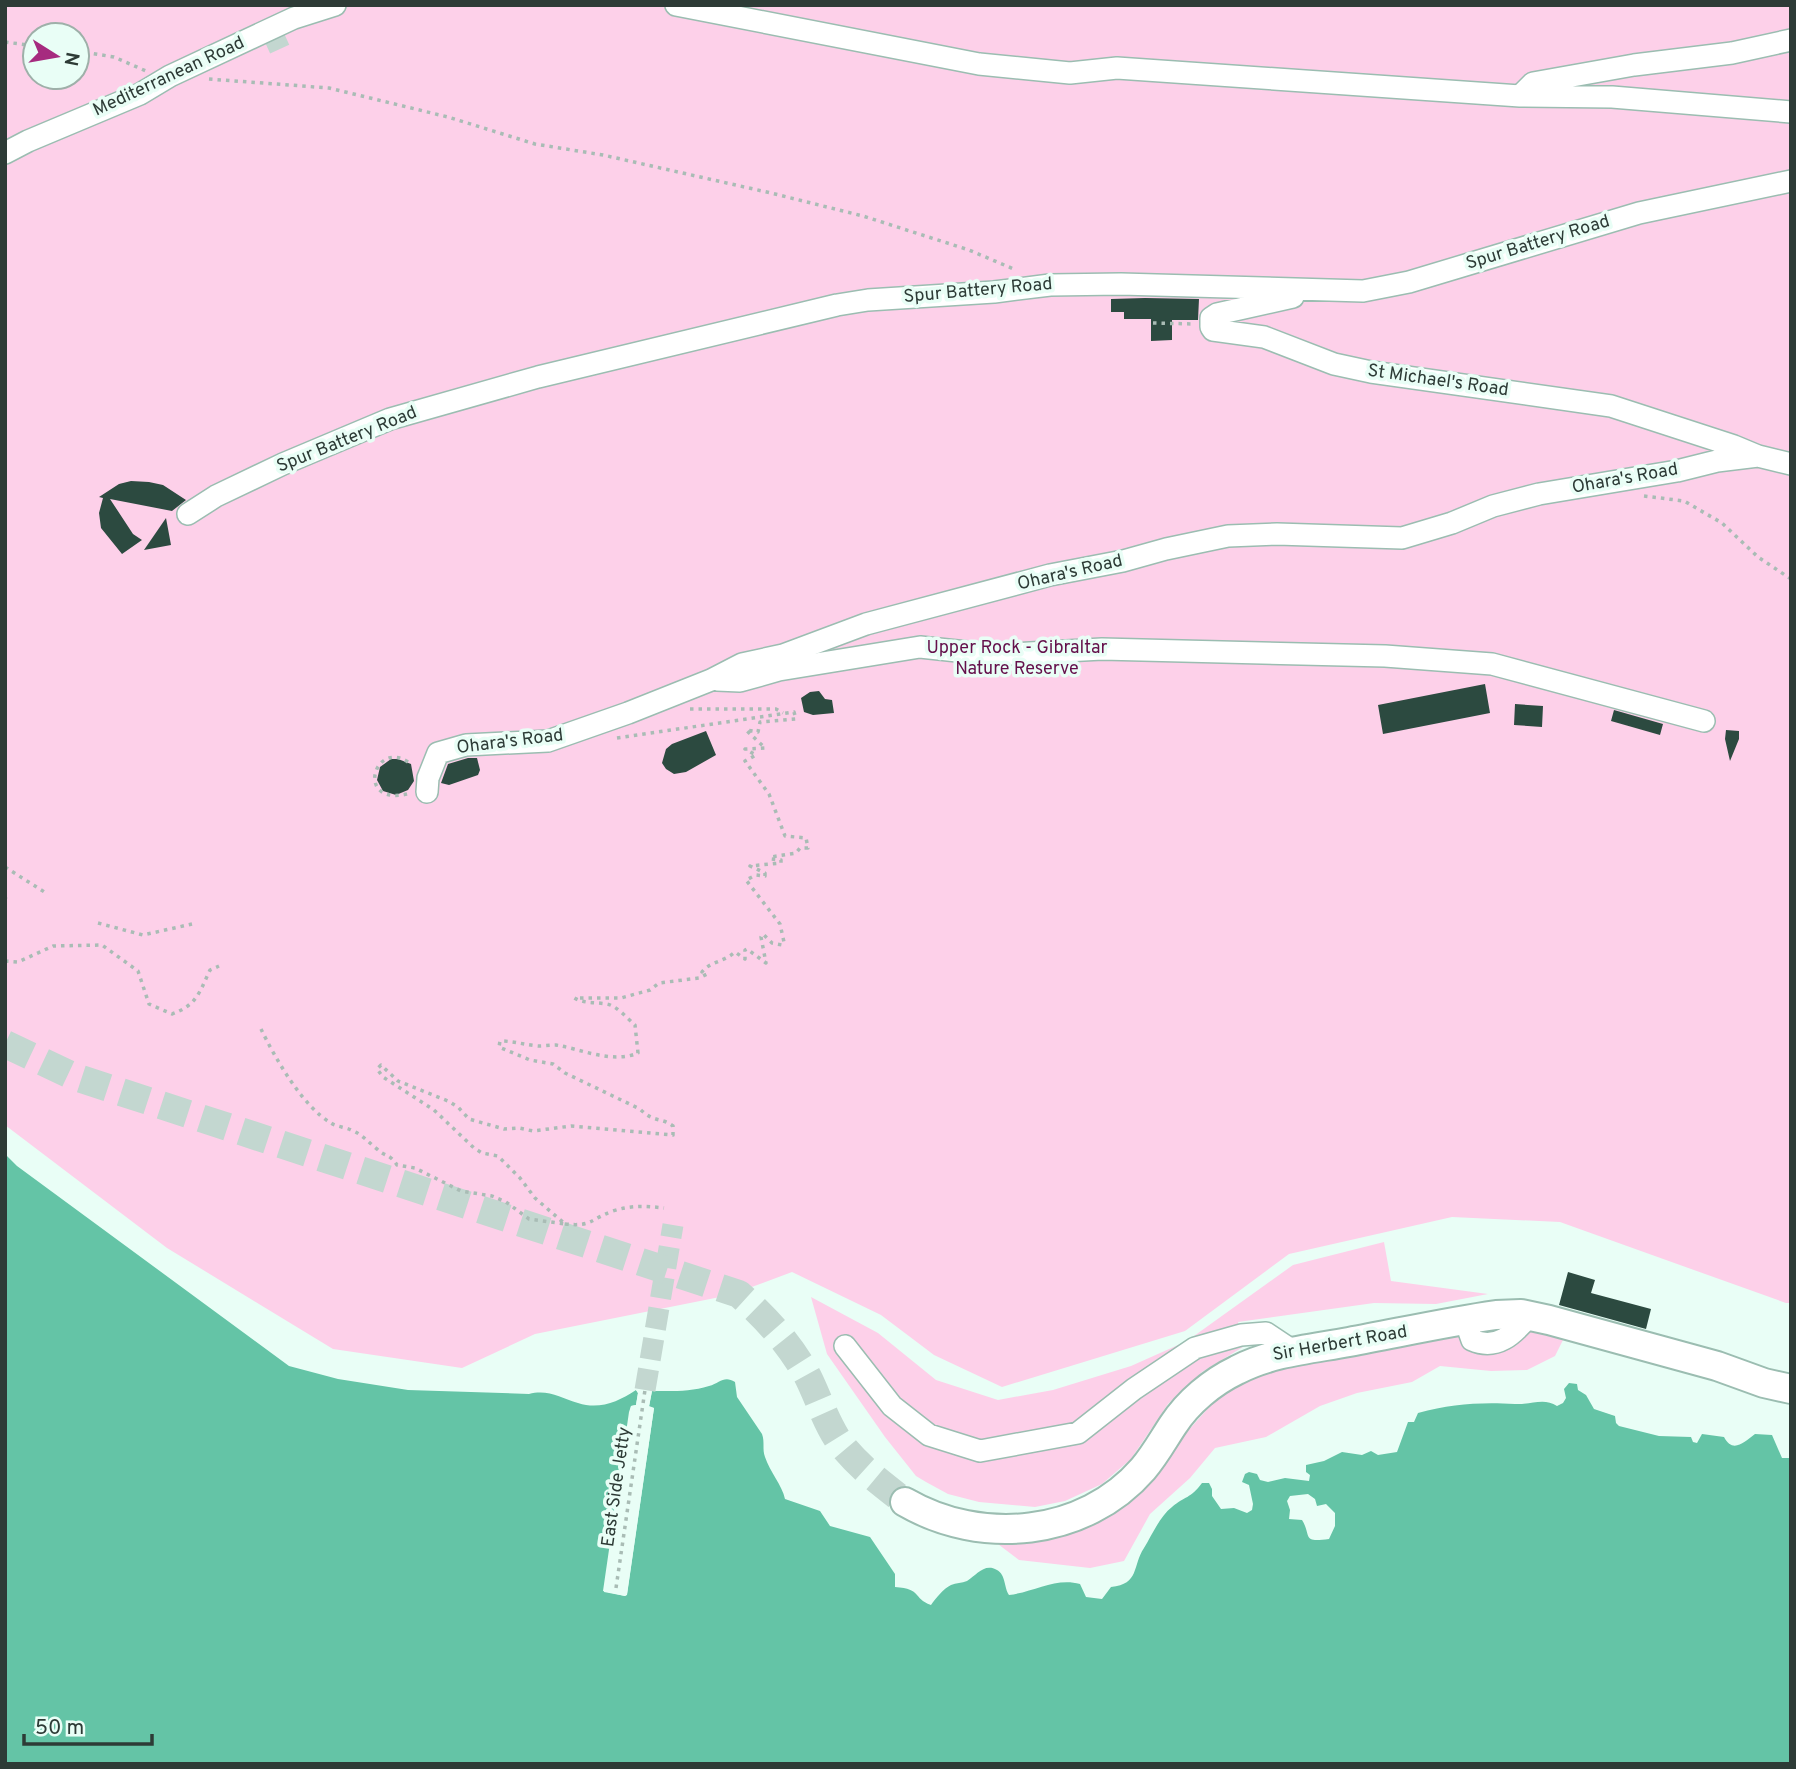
<svg xmlns="http://www.w3.org/2000/svg" width="1796" height="1769" viewBox="0 0 1796 1769" font-family="Overpass,sans-serif">
<style>
.green{fill:#fdd0e9;fill-rule:evenodd}
.water{fill:#64c4a6;fill-rule:evenodd}
.pier{fill:#e9fef6}
.building{fill:#2c4a40}
.lines{fill:none;stroke-linecap:round;stroke-linejoin:round}
.minor-tunnel{stroke:#c3d7d0;stroke-width:21;stroke-dasharray:21 10;stroke-linecap:butt}
.major-tunnel{stroke:#c3d7d0;stroke-width:28;stroke-dasharray:28 14;stroke-linecap:butt}
.minor-casing{stroke:#9bbdb1;stroke-width:24}
.major-casing{stroke:#9bbdb1;stroke-width:32}
.path{stroke:#a9bcb5;stroke-width:3.5;stroke-dasharray:3.5 5;stroke-linecap:butt}
.minor{stroke:#fff;stroke-width:21}
.major{stroke:#fff;stroke-width:28}
.labels{text-anchor:middle;dominant-baseline:central;stroke-width:7;stroke-linejoin:round;paint-order:stroke}
.street-label{font-size:18px;fill:#2d3b36;stroke:#e9fef6}
.park-label{font-size:18px;fill:#64104b;stroke:#e9fef6}
</style>
<rect width="100%" height="100%" fill="#e9fef6"/>
<path class="green" d="M5 5H1791V1303H1786L1560 1222 1452 1217 1289 1254 1185 1331 1002 1387 934 1355 881 1315 792 1272 730 1295 535 1334 462 1368 333 1349 167 1248 5 1125ZM35 35H77V77H35Z
M1384 1242 1391 1281 1488 1294 1436 1304 1374 1303 1238 1322 1243 1347 1202 1372 1168 1404 1131 1459 1102 1484 1065 1501 1035 1507 979 1502 948 1494 926 1482 916 1476 885 1437 827 1354 811 1297 878 1333 936 1380 998 1400 1053 1390 1131 1366 1187 1341 1293 1265Z
M1528 1327 1565 1336 1555 1356 1527 1370 1491 1371 1440 1366 1412 1382 1357 1393 1320 1406 1266 1437 1215 1448 1190 1478 1150 1514 1124 1561 1090 1568 1019 1560 990 1538 1091 1524 1141 1491 1186 1433 1228 1386 1278 1364 1456 1331 1468 1349Z"/>
<path class="water" d="M5 1154 17 1166 289 1366 338 1379 408 1390 529 1394C548 1389 561 1398 578 1403 599 1410 618 1402 636 1390L638 1393 636 1405 631 1406 604 1592 625 1596 627 1594 654 1408 649 1407 652 1391C672 1391 690 1392 709 1386 720 1383 724 1375 735 1382L737 1397 762 1434C765 1442 762 1449 765 1457 770 1472 782 1485 785 1499L820 1511 830 1526 870 1537 895 1574V1587C923 1589 912 1598 931 1605 936 1598 943 1589 951 1585 956 1583 962 1583 967 1581 977 1575 984 1563 997 1570 1006 1575 1004 1588 1009 1595 1034 1592 1056 1577 1080 1584L1086 1597 1102 1599 1111 1587C1140 1584 1132 1566 1144 1548 1152 1535 1160 1516 1172 1507 1185 1496 1190 1499 1202 1483H1209L1212 1489V1496L1221 1509 1234 1508 1247 1513 1252 1510 1253 1504 1249 1485 1242 1482 1245 1474 1249 1472 1257 1474 1260 1480 1268 1482 1285 1478 1309 1481 1310 1475 1306 1472V1465L1324 1461 1342 1452 1362 1455 1371 1451 1378 1455 1397 1452 1408 1422H1414L1418 1413C1452 1404 1479 1402 1515 1404 1530 1405 1544 1397 1557 1406L1563 1403 1566 1398 1564 1389 1569 1383 1577 1384 1578 1390 1586 1395 1594 1409 1615 1416 1616 1423 1619 1426 1659 1436 1691 1437 1693 1442 1697 1443 1702 1434 1724 1437C1733 1454 1744 1442 1755 1434L1772 1435 1782 1458H1791V1764H5ZM1308 1494 1315 1499 1317 1506 1326 1504 1335 1513V1526L1329 1539C1301 1543 1312 1536 1302 1520L1289 1519 1290 1510 1287 1501 1290 1496Z"/>
<path class="pier" d="M636 1390H640L641 1392 639 1406 633 1413 606 1589 624 1592 650 1411 646 1406 648 1390 652 1391 649 1406 654 1408 627 1595 625 1596 603 1591 629 1412 631 1406 636 1405 638 1393Z"/>
<path class="building" d="M1145 298 1199 299 1198 320H1172V340L1151 341V319H1124V312H1111V299Z
M131 481 149 482 163 485 186 500 172 511 110 499 133 534 142 540 122 554 101 528 99 513 103 498 99 497 119 484Z
M166 518 171 545 144 550Z
M1485 684 1490 713 1383 734 1378 705Z
M819 691 825 699 832 700 834 713 813 715 804 712 801 698 810 692Z
M1515 704 1543 706 1542 727 1514 725Z
M1614 710 1663 724 1660 735 1611 721Z
M1726 730 1739 731V739L1730 761 1725 739Z
M706 731 716 755 686 772 674 774 666 769 662 763 666 749 672 744Z
M468 758H477L480 770 478 775 449 785 441 783 448 764Z
M391 759H398L411 764 414 781 408 790 396 795 383 791 377 780 380 767Z
M1568 1272 1595 1280 1591 1293 1651 1309 1646 1329 1559 1305Z"/>
<g class="lines">
<path class="minor-tunnel" d="M271 30 281 52
M645 1390 673 1225"/>
<path class="major-tunnel" d="M5 1044 75 1077 739 1294C766 1318 790 1344 808 1377 818 1397 825 1420 838 1440 856 1465 881 1483 905 1502"/>
<defs>
<path id="minor" d="M676 5 979 64 1070 73 1117 68 1520 96 1612 97 1791 112
M1520 96 1533 83 1634 65 1732 53 1791 40
M5 153 28 141 140 94 170 76 294 18 335 5
M1293 297 1217 314 1211 318V327L1213 330 1264 337 1334 364 1371 372 1611 406 1734 446 1758 456 1791 464
M188 514 216 496 283 464 390 419 538 377 837 305 868 300 994 292 1050 285 1121 284 1363 291 1409 282 1639 213 1791 181
M717 680 740 681 779 670 920 647 995 655 1102 649 1385 656 1492 664 1704 721
M427 792 428 778 438 753 466 745 548 741 628 713 711 680 742 664 783 655 866 624 1050 575 1123 561 1166 549 1228 536 1277 534 1402 538 1452 523 1493 506 1539 494 1677 471 1717 461 1758 456
M1465 1320 1472 1340C1497 1351 1514 1334 1529 1316
M845 1346 892 1406 929 1435 980 1451 1078 1433 1134 1389 1195 1348 1241 1335 1266 1333 1293 1351"/>
<path id="major" d="M905 1502C981 1546 1084 1537 1143 1469 1155 1455 1163 1440 1173 1425 1188 1402 1212 1382 1237 1370 1272 1352 1311 1349 1349 1342 1398 1333 1447 1322 1496 1315L1521 1314 1549 1320 1717 1366 1764 1383 1791 1389"/>
</defs>
<use href="#minor" class="minor-casing"/>
<use href="#major" class="major-casing"/>
<path class="path" d="M5 42 35 46
M77 51 114 57 146 71
M209 79 329 88 448 117 535 144 603 155 771 193 863 216 969 250 1016 270
M1153 323 1194 324
M1644 496 1684 501 1722 523 1758 557 1791 579
M690 709H776L783 713
M617 738 794 712 796 719 760 722 758 732 746 730 764 747
M408 762C373 739 354 809 411 793
M5 867 46 893
M5 897 6 899
M98 923 143 935 192 924
M5 961 18 962 53 946 102 945 138 971 149 1004 172 1014C197 1005 199 993 210 970L219 966
M580 998H621L650 990 659 983 699 978 707 974 702 972C709 962 724 962 735 952L745 959V950L747 949 766 963 761 937 763 934 772 943 782 945 784 942 780 924 746 880 756 875 765 876V873L750 866 781 863V860L771 859V857L796 853 800 848H808L806 838 785 836 769 794 745 761 756 755 745 749 766 748
M261 1029C275 1058 303 1107 331 1123 337 1127 345 1127 351 1130 362 1134 368 1142 377 1149 385 1157 389 1153 397 1165L415 1168 461 1191 492 1196 506 1202 529 1219 565 1224 535 1198 520 1178 498 1156 482 1153 474 1148 434 1110 383 1077 377 1069 381 1065 398 1081 448 1101 458 1107 469 1119 504 1129 519 1128 533 1131 571 1126 673 1135V1126C661 1117 654 1123 640 1109L565 1073 553 1064 530 1060 499 1047 500 1041C514 1041 525 1045 539 1046 544 1046 550 1045 556 1045 581 1049 612 1064 638 1053L635 1025C627 1018 617 1006 607 1004 595 1002 583 1004 573 997
M565 1224C593 1227 590 1219 613 1211 631 1205 646 1206 664 1208
M616 1588 645 1390"/>
<use href="#minor" class="minor"/>
<use href="#major" class="major"/>
</g>
<g class="labels">
<g class="street-label">
<text transform="translate(169 77) rotate(-25)">Mediterranean Road</text>
<text transform="translate(1538 243) rotate(-17)">Spur Battery Road</text>
<text transform="translate(978 291) rotate(-5)">Spur Battery Road</text>
<text transform="translate(1438 381) rotate(8)">St Michael's Road</text>
<text transform="translate(347 440) rotate(-22)">Spur Battery Road</text>
<text transform="translate(1625 479) rotate(-10)">Ohara's Road</text>
<text transform="translate(1070 573) rotate(-13)">Ohara's Road</text>
<text transform="translate(510 742) rotate(-7)">Ohara's Road</text>
<text transform="translate(1340 1344) rotate(-10)">Sir Herbert Road</text>
<text transform="translate(617 1487) rotate(-82)">East Side Jetty</text>
</g>
<g class="park-label">
<text x="1017" y="648">Upper Rock - Gibraltar<tspan x="1017" dy="21">Nature Reserve</tspan></text>
</g>
</g>
<rect width="1796" height="1769" fill="none" stroke="#2d3b36" stroke-width="14"/>
<g transform="translate(56 56) rotate(101)"><circle r="33" fill="#e9fef6" stroke="#9eb0a9" stroke-width="2"/>
<path d="M0-5L12 26L0 18L-12 26Z" fill="#a62b7f"/>
<text y="-10" font-size="19" font-weight="bold" text-anchor="middle" fill="#2d3b36">N</text>
</g>
<path d="M24 1734v10h128v-10" fill="none" stroke="#2d3b36" stroke-width="3.5"/>
<text x="35" y="1734" font-size="21" fill="#2d3b36" stroke="#e9fef6" stroke-width="5" paint-order="stroke">50 m</text>
</svg>
